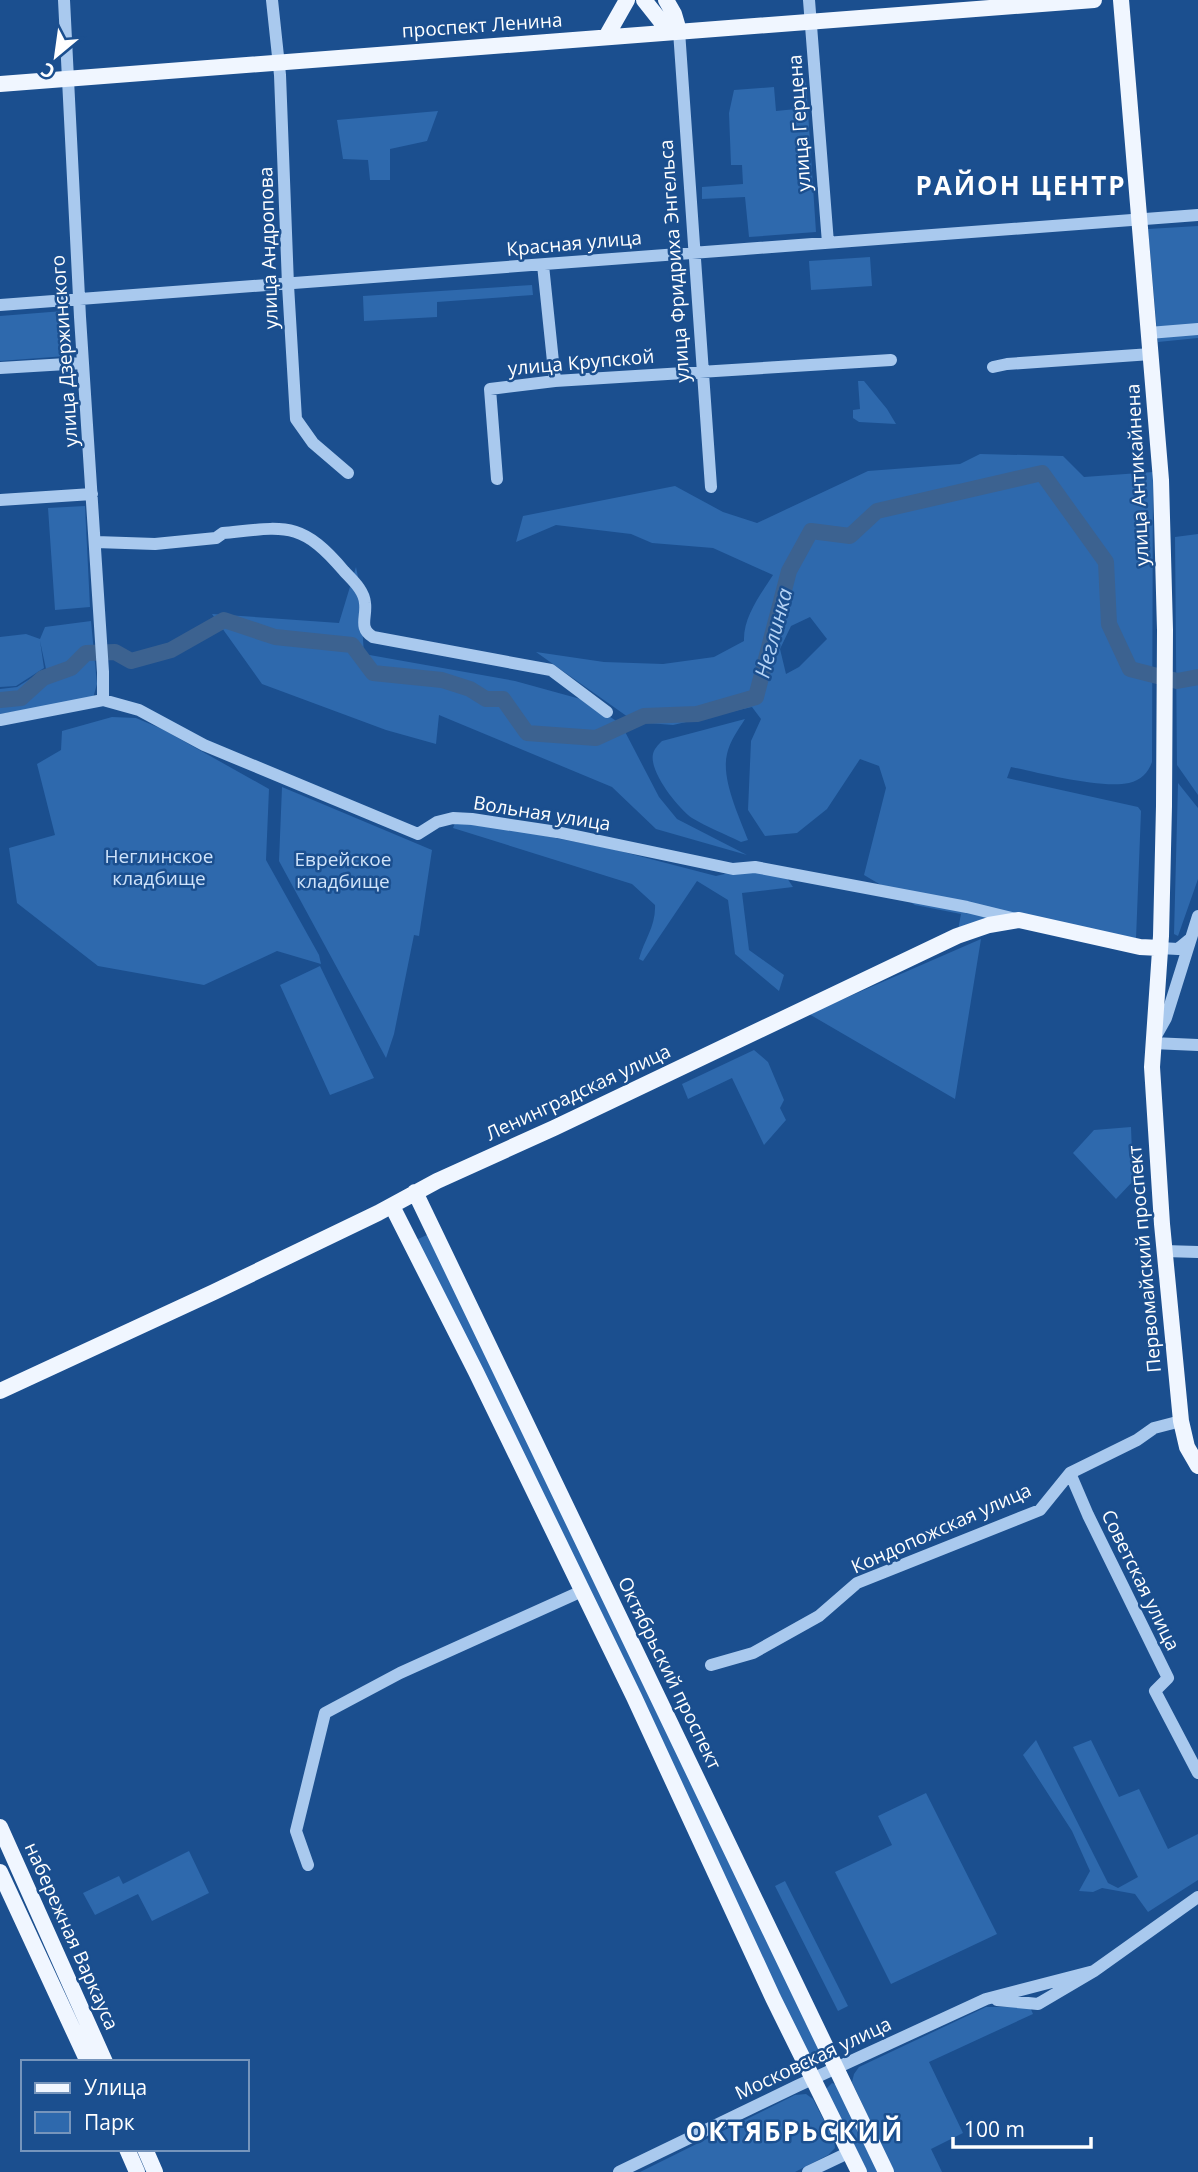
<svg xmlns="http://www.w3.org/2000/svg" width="1198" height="2172" viewBox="0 0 1198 2172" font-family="'Open Sans',sans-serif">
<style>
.green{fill:#2e69ad;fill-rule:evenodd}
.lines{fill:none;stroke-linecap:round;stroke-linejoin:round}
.river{stroke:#3c6290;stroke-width:16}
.minor{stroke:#a9c9ee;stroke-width:12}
.major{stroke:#f0f6ff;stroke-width:16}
.labels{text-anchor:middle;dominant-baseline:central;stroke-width:5;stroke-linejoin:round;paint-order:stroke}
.street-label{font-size:19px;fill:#fff;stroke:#1b4f8f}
.park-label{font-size:19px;fill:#cfe3fa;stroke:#1b4f8f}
.water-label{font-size:21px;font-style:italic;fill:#b5d3f5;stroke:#1b4f8f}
.district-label{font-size:26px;font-weight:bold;letter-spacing:2px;fill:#fff;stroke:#1b4f8f}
</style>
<rect width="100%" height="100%" fill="#1b4f8f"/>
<path class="green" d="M794 82H806L816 232 749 237 745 197 702 199V187L743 184 742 165H731L729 113 734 90 774 87 776 111 796 109Z
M438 111 427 141 390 149V180H370L368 160 343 159 337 120Z
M1198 226V338L1158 342 1148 229Z
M870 257 872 286 811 290 809 261Z
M532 285 533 295 437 302V317L364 321 363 296Z
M63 311 66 356 0 361V316Z
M858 381H864L887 409 896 424 859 422 853 418V410L860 409Z
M980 454 1063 456 1084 477 1153 472 1152 762C1148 773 1141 780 1129 783 1101 789 1040 773 1011 767L1007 778 1138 807 1141 811 1136 939 987 917 958 930 961 914 915 905 864 875 886 788 879 766 860 759 827 809 797 833 765 836 748 810 751 741 761 719 752 707 673 725 635 722 536 652 604 662 663 664 714 657 744 641C743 617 761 594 773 575L713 548 652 543 631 534 556 525 516 542 523 516 675 486 723 512 757 523 868 471 960 464ZM810 617 827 639 799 667 786 674 780 649 791 626Z
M85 506 90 607 55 610 48 508Z
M1198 534V795L1177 765 1175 537Z
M356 567 359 582 364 654 515 681 584 700 621 724 659 797 677 819 747 855 656 829 612 787 439 715 436 744 386 730 262 684 212 614 339 623Z
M91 621 97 684 93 698 0 714V689L17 687 46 669 40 641 44 668 16 686 0 687V637L26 634 40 639 45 627Z
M112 717 136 718 162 729 269 789 266 860 319 955 321 964 277 951 204 985 98 966 17 903 9 848 55 835 37 764 61 750 62 731Z
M745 719C738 730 730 741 727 754 721 779 739 816 748 840L741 842C725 834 707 827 692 818 678 808 649 772 653 754 654 749 658 745 662 741Z
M1178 783 1198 808V879L1178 936 1174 934Z
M282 787 432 850 419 936 414 935 394 1034 386 1058 279 861Z
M455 823 515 830 612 849 716 876 754 867 785 875 793 887 742 893 749 950 784 975 779 991 735 954 728 900 697 881 643 961 639 959C644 940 656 926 655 905L632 884 453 828Z
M981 939 955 1099 809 1014Z
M320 966 374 1078 330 1095 280 985Z
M754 1050 768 1062 784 1100 780 1108 786 1120 764 1145 732 1078 688 1099 682 1084Z
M1131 1127 1133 1181 1116 1199 1073 1153 1094 1130Z
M431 1233 823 2057 820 2061 810 2062 416 1240Z
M1036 1740 1108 1883 1118 1888 1138 1877 1073 1747 1091 1740 1119 1797 1139 1789 1168 1849 1198 1834V1880L1148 1912 1135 1894 1102 1888 1093 1892 1079 1891 1090 1871 1072 1831 1023 1755Z
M926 1793 997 1934 891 1984 835 1872 892 1845 878 1816Z
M189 1851 209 1893 152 1921 138 1894 95 1915 83 1893 119 1876 123 1884Z
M785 1881 848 2006 838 2011 775 1886Z
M986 2007H1030L1033 2014 929 2062 963 2133 931 2149 942 2172H894L852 2082 854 2074 859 2067Z
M832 2083 837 2085 879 2172H865L825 2090Z
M806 2094 813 2099 834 2140 835 2148 828 2155 795 2172H640L795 2095Z"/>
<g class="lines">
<path class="river" d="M0 700 21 698 43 678 71 668 86 653 115 652 131 661 171 650 224 620 275 637 352 645 373 673 442 680 470 689 486 699H503L527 733 596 738 644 716 697 714 756 697 789 571 811 531 850 536 877 511 1042 473 1106 562 1109 624 1130 669 1177 681 1198 677"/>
<path class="minor" d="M64 0 80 317 103 672V700
M272 0 280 75 288 285 296 419 313 443 348 473
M809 0 828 243
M679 31 711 487
M543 265 555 381
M0 305 1198 215
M1149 333 1198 329
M993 367 1007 364 1151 354
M0 368 83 363
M497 479 490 389 555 381 891 360
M0 500 92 494
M96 542 155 544 216 538 223 533C285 527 301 520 344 571 352 580 364 590 365 603 367 617 358 628 373 637L551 670 607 712
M0 720 103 700 139 710 204 745 418 834 437 822 453 818 472 819 557 832 733 869 755 867 967 907 1016 919
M1198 916 1166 1018 1152 1043 1198 1045
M1160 948 1178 949 1189 940
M1164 1251 1198 1252
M1070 1473 1088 1515 1168 1678 1155 1691 1198 1773
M711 1665 753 1653 819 1616 857 1583 1040 1510 1070 1473 1137 1440 1154 1428 1181 1421
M308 1865 296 1831 325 1713 400 1673 582 1591
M997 2000 1038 2004 1094 1971 1198 1897
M619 2172 797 2086 986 1999 1094 1971
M808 2172 850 2152"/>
<path class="major" d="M644 0 663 24 679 31
M666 0 674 14 679 31
M1121 0 1161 480 1165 630 1164 806 1161 936 1152 1067 1162 1224 1181 1421 1187 1447 1198 1466
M606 37 627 0
M0 84 1094 0
M415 1192 886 2172
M392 1206 476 1372 634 1697 773 1998 859 2172
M0 1391 214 1292 378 1213 437 1181 554 1128 957 936 989 925 1019 920 1140 947 1160 948
M0 1827 105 2062
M0 1872 88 2062
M127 2149 137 2172
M145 2149 155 2172"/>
</g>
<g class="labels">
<g class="street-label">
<text transform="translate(482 25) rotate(-4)">проспект Ленина</text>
<text transform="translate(799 123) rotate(-94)">улица Герцена</text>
<text transform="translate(574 243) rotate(-5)">Красная улица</text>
<text transform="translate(268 248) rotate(-92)">улица Андропова</text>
<text transform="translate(674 261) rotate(-94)">улица Фридриха Энгельса</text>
<text transform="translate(64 351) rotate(-94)">улица Дзержинского</text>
<text transform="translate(581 362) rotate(-5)">улица Крупской</text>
<text transform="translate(1137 475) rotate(-93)">улица Антикайнена</text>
<text transform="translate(542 813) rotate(9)">Вольная улица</text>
<text transform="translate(578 1092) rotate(-25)">Ленинградская улица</text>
<text transform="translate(1144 1259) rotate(-95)">Первомайский проспект</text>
<text transform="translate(941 1528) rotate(-24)">Кондопожская улица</text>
<text transform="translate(1141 1580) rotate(64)">Советская улица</text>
<text transform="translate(670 1673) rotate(64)">Октябрьский проспект</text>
<text transform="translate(72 1936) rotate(66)">набережная Варкауса</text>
<text transform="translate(813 2058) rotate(-25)">Московская улица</text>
</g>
<g class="park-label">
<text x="159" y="856">Неглинское<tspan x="159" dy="22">кладбище</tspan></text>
<text x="343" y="859">Еврейское<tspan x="343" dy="22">кладбище</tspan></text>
</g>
<g class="water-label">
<text transform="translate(773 633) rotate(-75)">Неглинка</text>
</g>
<g class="district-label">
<text x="1021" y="185">РАЙОН ЦЕНТР</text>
<text x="795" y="2131">ОКТЯБРЬСКИЙ</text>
</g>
</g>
<rect x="21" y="2060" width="228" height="91" fill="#1b4f8f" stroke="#7695bc" stroke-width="2"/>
<rect x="35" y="2083" width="35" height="10" fill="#f0f6ff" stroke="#7695bc" stroke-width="2"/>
<text x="84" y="2095" font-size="21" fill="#ffffff">Улица</text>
<rect x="35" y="2112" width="35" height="21" fill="#2e69ad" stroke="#7695bc" stroke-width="2"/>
<text x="84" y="2130" font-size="21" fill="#ffffff">Парк</text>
<g transform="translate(56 56) rotate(209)" stroke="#1b4f8f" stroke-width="5" paint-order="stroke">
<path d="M0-5L12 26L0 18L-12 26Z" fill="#ffffff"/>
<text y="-10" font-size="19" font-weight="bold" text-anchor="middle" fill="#ffffff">С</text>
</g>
<path d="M953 2137v10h138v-10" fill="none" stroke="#ffffff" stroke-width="3.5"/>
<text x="964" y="2137" font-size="21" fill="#ffffff" stroke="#1b4f8f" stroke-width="5" paint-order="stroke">100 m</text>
</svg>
